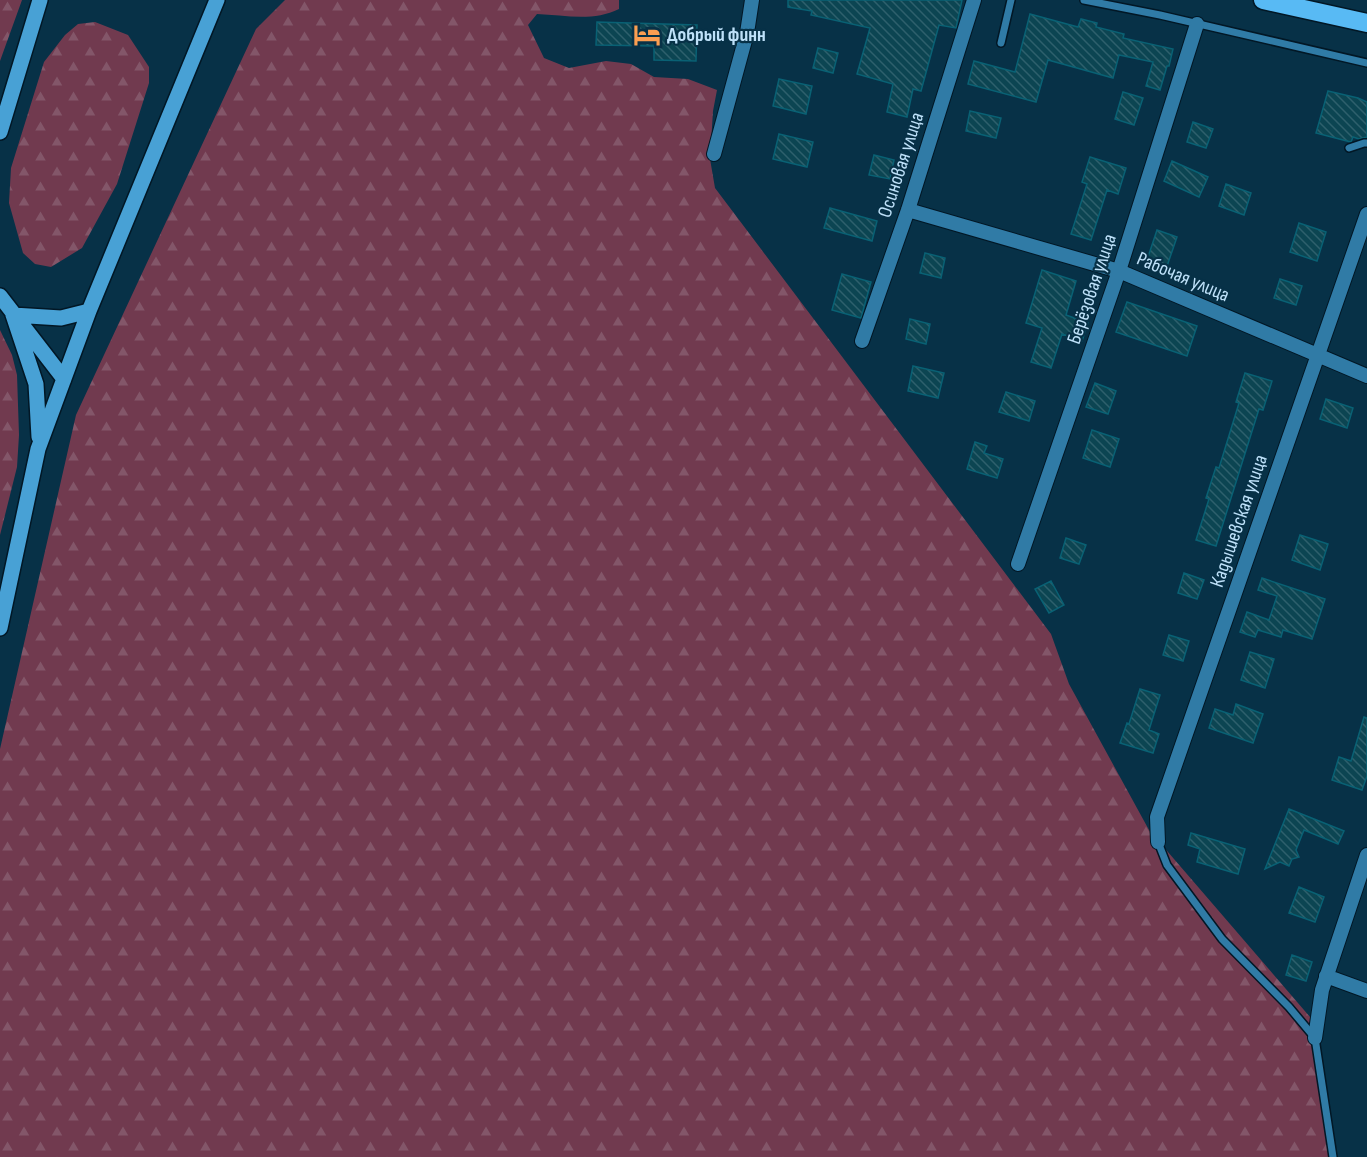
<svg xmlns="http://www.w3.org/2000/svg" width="1367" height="1157" viewBox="0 0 1367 1157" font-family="'Sofia Sans Condensed',sans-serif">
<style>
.forest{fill:url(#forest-firs)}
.building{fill:url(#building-back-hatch);stroke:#096174;stroke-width:1.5}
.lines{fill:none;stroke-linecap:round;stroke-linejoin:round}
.lane-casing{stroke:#021725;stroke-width:10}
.street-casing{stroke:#021725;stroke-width:16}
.primary-casing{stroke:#021725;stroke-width:18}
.highway-casing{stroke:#021725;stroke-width:21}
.lane{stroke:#307ba6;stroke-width:7}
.street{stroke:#307ba6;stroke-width:14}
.primary{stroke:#48a1d5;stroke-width:15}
.highway{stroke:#58baf4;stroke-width:18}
.labels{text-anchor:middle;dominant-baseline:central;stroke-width:4.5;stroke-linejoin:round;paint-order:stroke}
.poi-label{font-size:20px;font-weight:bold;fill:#bee1f9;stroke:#073147;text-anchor:start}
.street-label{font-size:20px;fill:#bee1f9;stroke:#073147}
</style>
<defs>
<pattern id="forest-firs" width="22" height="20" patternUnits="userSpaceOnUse" patternTransform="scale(1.5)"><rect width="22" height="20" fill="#713a4f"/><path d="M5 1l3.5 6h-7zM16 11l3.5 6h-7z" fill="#835669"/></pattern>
<pattern id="building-back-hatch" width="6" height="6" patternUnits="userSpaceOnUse" patternTransform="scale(1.5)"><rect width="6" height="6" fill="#0c4552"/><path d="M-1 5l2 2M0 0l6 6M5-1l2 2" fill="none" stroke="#2e606c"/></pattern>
</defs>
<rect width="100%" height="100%" fill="#073147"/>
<path class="forest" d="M0 0H22L0 61Z
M285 0H619V9C593 22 565 15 537 14L528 25 544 58 569 68 606 61 631 64 654 77 688 79 717 90 713 111 710 159 715 188 1051 634 1069 684 1149 830 1310 1017 1331 1157H0V749L76 415 256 29Z
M95 22 128 35 149 67V83L117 184 82 248 51 267 35 264 23 253 9 203 11 168 44 62 65 35 78 24Z
M0 330 12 355 17 375 19 435 17 467 0 535Z"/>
<path class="building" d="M788 0H962L956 28 939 25 921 91 913 89 907 117 887 112 893 84 857 74 870 28 811 15 812 11 788 7Z
M1030 14 1078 27 1081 19 1097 23 1096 27 1124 34 1123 38 1173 49 1169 66H1167L1160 90 1146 86 1153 62 1119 55 1113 78 1048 60 1036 102 968 84 974 61 1015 72Z
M597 22 697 25 696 61 654 60V46L596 45Z
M818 48 838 53 833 73 813 68Z
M779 79 812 86 806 114 773 106Z
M1328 91 1358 98 1367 102V137L1359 139 1353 137 1351 142 1316 133Z
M1123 92 1143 98 1134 125 1115 119Z
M970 111 1001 118 996 138 966 131Z
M1193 122 1213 129 1206 148 1187 142Z
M779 134 813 142 807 167 773 159Z
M874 155 894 160 890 179 869 175Z
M1090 157 1126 168 1118 194 1107 190 1091 240 1071 234 1087 184 1082 182Z
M1172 161 1208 177 1199 197 1164 181Z
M1226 184 1251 193 1244 215 1219 206Z
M830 208 877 221 872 241 824 228Z
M1299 223 1326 232 1317 261 1290 252Z
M1157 230 1177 237 1166 269 1146 263Z
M925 253 945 258 941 278 920 273Z
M1042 270 1076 281 1066 315 1088 323 1082 341 1062 334 1051 368 1031 362 1042 328 1026 323Z
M842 274 871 282 861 318 832 310Z
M1280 279 1302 286 1296 305 1274 298Z
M1127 302 1197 326 1187 356 1116 332Z
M910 319 930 324 926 344 906 339Z
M913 366 944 373 938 398 908 391Z
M1245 373 1272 381 1263 410 1259 409 1216 546 1196 540 1209 499 1206 498 1216 467 1219 468 1239 403 1236 402Z
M1095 383 1116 391 1108 414 1086 407Z
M1006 392 1035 401 1029 421 999 412Z
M1326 399 1353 408 1347 428 1320 419Z
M1092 430 1119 439 1110 467 1083 458Z
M975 442 987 446 984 453 1003 459 997 478 967 469Z
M1300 535 1328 544 1320 570 1292 560Z
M1066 538 1086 545 1079 564 1060 558Z
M1184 573 1204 580 1197 599 1178 593Z
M1262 578 1325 599 1312 639 1283 630 1281 637 1258 630 1255 637 1240 632 1247 612 1269 620 1277 596 1258 590Z
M1051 581 1064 605 1049 613 1035 589Z
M1169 635 1189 641 1183 661 1163 655Z
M1250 652 1274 659 1265 688 1241 680Z
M1140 689 1160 695 1149 730 1159 734 1153 753 1120 743 1127 723 1129 724Z
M1236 704 1263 714 1253 743 1209 728 1215 709 1233 715Z
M1364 717 1367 718V776L1362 790 1332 780 1339 757 1351 761Z
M1289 809 1344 831 1338 844 1304 830 1296 850 1299 857 1292 859 1289 866 1280 862 1265 869Z
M1191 833 1245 849 1238 874 1197 862 1200 849 1188 845Z
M1299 887 1324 897 1315 922 1289 913Z
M1292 955 1312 962 1306 981 1286 975Z"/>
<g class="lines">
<defs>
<path id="lane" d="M1084 0 1160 15 1367 63
M1001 43 1011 0
M1349 148 1364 143H1367
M1158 842 1167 865 1222 939 1289 1007 1315 1038 1333 1157"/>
<path id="street" d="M714 154 747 33 752 0
M908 210 1119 271 1367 376
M862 341 908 210 974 0
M1018 564 1119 271 1197 24
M1158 842 1157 817 1367 214
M1326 976 1367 991
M1315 1038 1322 990 1367 855"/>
<path id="primary" d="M0 132 40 0
M0 296 64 379
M13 315 36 384 39 437
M13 315 61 318 89 311
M0 628 38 449 89 311 217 0"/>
<path id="highway" d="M1263 0 1367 23"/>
</defs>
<use href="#lane" class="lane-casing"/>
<use href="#street" class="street-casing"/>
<use href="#primary" class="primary-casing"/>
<use href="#highway" class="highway-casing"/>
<use href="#lane" class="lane"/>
<use href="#street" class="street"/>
<use href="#primary" class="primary"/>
<use href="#highway" class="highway"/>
</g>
<defs>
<symbol id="hotel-bare" viewBox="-9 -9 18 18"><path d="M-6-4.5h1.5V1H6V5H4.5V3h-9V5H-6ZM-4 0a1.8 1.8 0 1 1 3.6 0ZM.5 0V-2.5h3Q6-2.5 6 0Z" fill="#fb9e51" stroke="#073147" stroke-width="2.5" paint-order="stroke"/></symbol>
</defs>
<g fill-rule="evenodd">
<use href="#hotel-bare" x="628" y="16" width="38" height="38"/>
</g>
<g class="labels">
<g class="poi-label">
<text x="667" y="35">Добрый финн</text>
</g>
<g class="street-label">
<text transform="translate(901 165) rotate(-72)">Осиновая улица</text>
<text transform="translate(1183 277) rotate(23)">Рабочая улица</text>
<text transform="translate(1092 289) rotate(-71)">Берёзовая улица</text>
<text transform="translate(1239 521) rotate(-71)">Кадышевская улица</text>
</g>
</g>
</svg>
